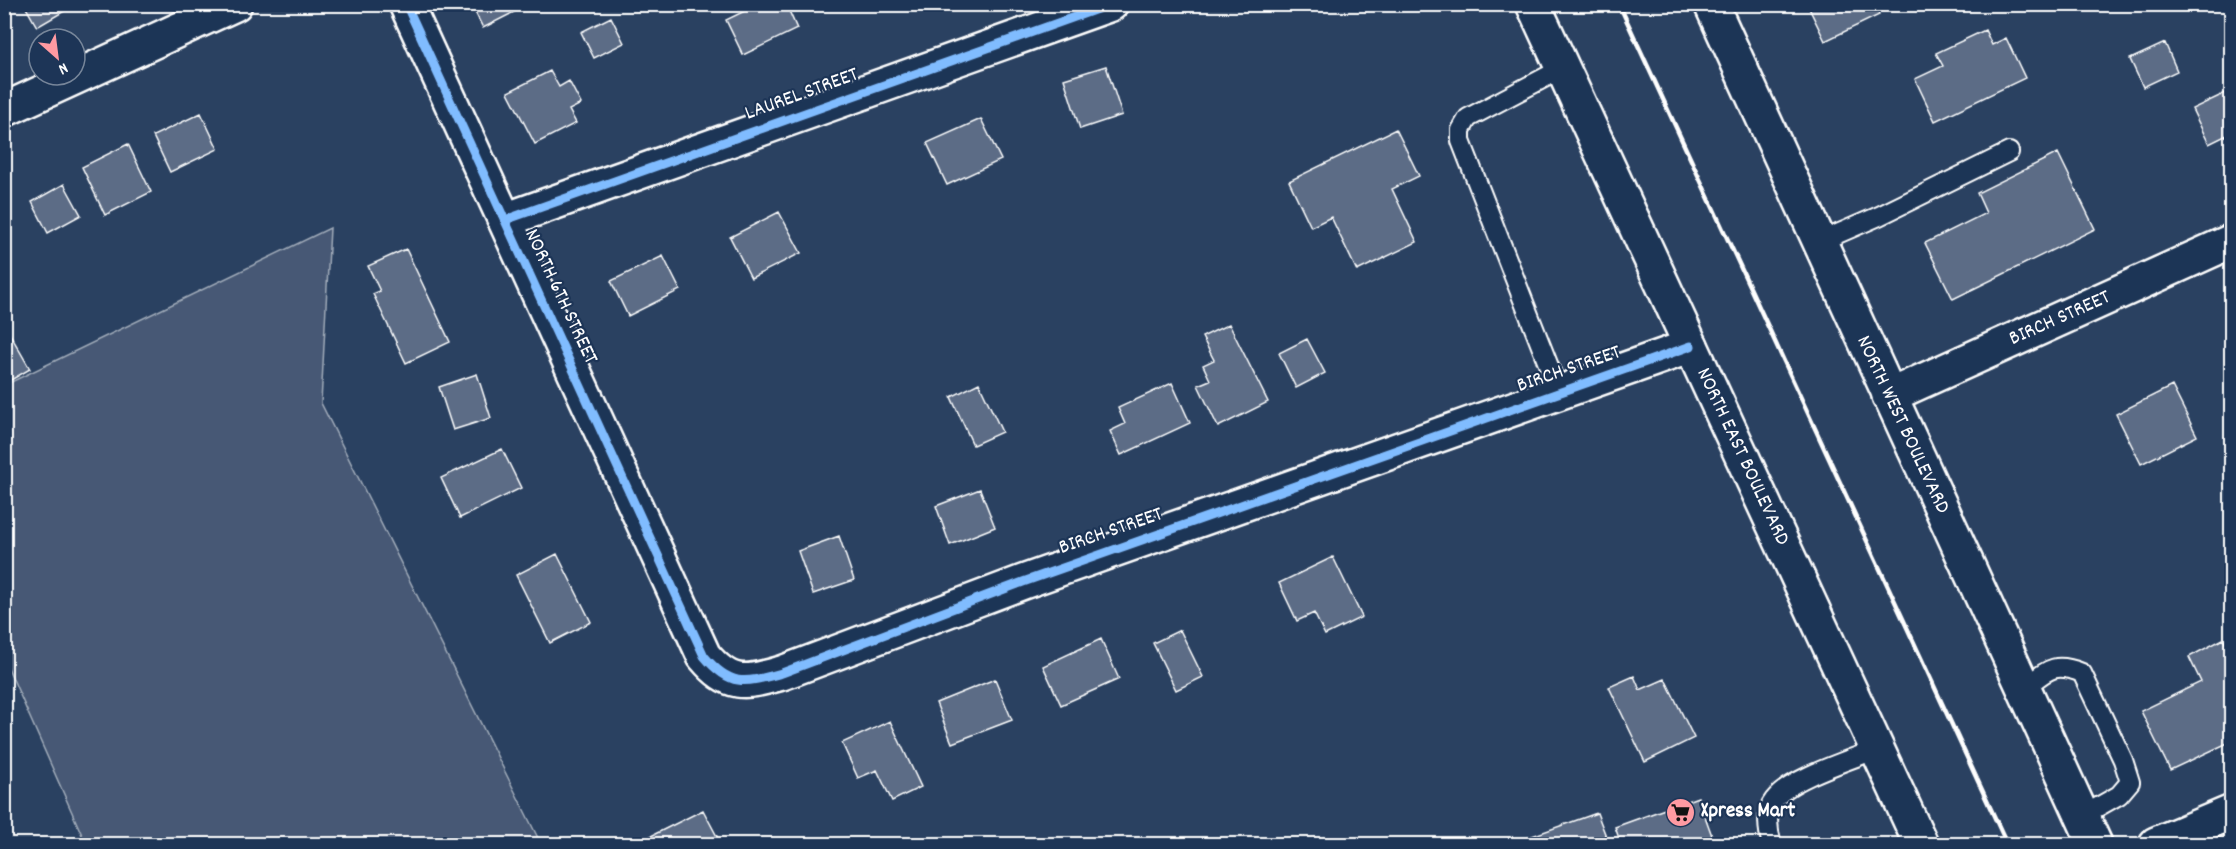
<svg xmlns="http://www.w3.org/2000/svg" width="2236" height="849" viewBox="0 0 2236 849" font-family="Dekko,sans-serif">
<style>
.green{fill:#465975;stroke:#a2acba;stroke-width:1.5}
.building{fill:#5b6c86;stroke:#fff;stroke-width:1.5}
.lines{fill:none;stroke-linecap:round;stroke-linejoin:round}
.lane-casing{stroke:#fff;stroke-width:22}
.street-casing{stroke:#fff;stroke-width:38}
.secondary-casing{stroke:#fff;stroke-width:38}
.lane{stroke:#1d3557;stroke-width:18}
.street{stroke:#1d3557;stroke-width:33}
.secondary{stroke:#1d3557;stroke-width:33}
.rail{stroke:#fff;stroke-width:4.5}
.cycleway-casing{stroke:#1d3557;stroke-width:13}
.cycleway{stroke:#80bcff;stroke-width:9}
.labels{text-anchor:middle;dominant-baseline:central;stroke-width:4.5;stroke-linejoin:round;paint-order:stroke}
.street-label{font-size:21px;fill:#fff;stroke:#1d3557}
.poi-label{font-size:21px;font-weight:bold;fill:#fff;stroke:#1d3557;text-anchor:start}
</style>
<rect width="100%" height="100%" fill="#2a4161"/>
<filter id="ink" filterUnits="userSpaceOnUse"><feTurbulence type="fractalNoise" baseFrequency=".0167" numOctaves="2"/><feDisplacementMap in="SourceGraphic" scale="12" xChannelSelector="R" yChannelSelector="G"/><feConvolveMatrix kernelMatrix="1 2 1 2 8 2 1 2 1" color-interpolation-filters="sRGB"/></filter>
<g filter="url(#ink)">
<path class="green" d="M330 228 321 403 541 844H86L5 661V385Z"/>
<path class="building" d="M24 4H72L73 6 37 27Z
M471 4H520L522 8 483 28Z
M759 4H786L797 29 743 55 726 20Z
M1807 4H1873L1879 15 1825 41Z
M611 17 624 43 594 58 581 32Z
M1985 30 1992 45 2006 38 2025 78 1935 121 1915 79 1943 66 1936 53Z
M2165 43 2177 71 2143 87 2130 59Z
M1106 66 1122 115 1080 129 1064 79Z
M550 71 559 87 569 81 581 104 569 110 576 123 535 144 508 92Z
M2232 90V144L2227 135 2209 144 2192 109Z
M201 113 218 149 170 172 153 136Z
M981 119 1001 160 947 185 927 143Z
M1396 129 1419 176 1392 189 1417 242 1357 271 1331 217 1311 227 1289 181Z
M128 144 151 192 105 215 82 167Z
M2058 153 2095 229 1953 299 1925 243 1986 213 1977 193Z
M64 184 81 215 48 233 32 202Z
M779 212 801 253 751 278 730 237Z
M406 249 450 342 406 363 373 294 380 291 368 266Z
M663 256 680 290 628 316 611 281Z
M1229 324 1268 402 1218 427 1198 385 1210 380 1203 365 1214 360 1202 337Z
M6 327 30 369 4 384V328Z
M1307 339 1325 373 1296 388 1279 353Z
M477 374 491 418 453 430 439 387Z
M979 383 1002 432 973 445 951 397Z
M1172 383 1190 423 1121 455 1110 431 1125 424 1118 408Z
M2172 386 2197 436 2141 464 2116 414Z
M502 449 521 488 460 518 441 478Z
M980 489 995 527 950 545 936 506Z
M839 536 854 580 813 594 798 551Z
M557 554 591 622 550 643 516 575Z
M1333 557 1362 617 1325 635 1314 613 1297 621 1279 583Z
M1180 630 1203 677 1176 690 1153 643Z
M1101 639 1119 679 1061 705 1043 666Z
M2223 639 2232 656V741L2170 770 2141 711 2201 682 2189 657Z
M1634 676 1640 690 1665 679 1694 738 1645 762 1609 687Z
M995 679 1012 720 952 743 936 703Z
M890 721 921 787 892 801 877 770 858 778 842 743Z
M1698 797 1715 844H1621L1615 827Z
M703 810 721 844H635Z
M1597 813 1609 844H1509Z"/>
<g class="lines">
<defs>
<path id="lane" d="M1819 242 1879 216 2009 152
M1559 392 1461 141V130L1468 118 1563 68
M2023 689C2047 671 2052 661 2082 673L2123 760 2130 782 2119 795 2082 816
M1772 844C1768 832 1765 811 1774 800 1790 778 1850 760 1877 749"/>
<path id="street" d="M406 4 704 656C731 688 745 683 782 673L1023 582 1691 346
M4 110 235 4
M505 220 1111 4
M1889 396 2232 241"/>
<path id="secondary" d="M1533 4 1921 844
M1711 4 2095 844
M2156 844 2232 812"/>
</defs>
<use href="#lane" class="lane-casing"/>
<use href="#street" class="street-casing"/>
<use href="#secondary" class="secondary-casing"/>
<use href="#lane" class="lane"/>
<use href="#street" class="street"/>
<use href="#secondary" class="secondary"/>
<path class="rail" d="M1619 4 2007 844"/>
<defs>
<path id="cycleway" d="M406 4 704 656C731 688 745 683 782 673L1023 582 1691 346
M505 220 1111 4"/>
</defs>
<use href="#cycleway" class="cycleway-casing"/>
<use href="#cycleway" class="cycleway"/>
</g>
</g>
<defs>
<symbol id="supermarket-disc" viewBox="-11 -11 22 22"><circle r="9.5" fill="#ff9aa2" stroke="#1d3557"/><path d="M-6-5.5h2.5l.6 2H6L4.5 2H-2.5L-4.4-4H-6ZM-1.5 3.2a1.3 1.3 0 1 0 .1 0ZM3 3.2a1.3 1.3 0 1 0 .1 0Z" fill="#111"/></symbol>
</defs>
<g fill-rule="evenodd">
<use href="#supermarket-disc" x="1664" y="796" width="33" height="33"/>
</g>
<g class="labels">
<g class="street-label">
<text transform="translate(802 95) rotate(-20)">LAUREL STREET</text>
<text transform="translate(560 297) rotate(65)">NORTH 6TH STREET</text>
<text transform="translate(2060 319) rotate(-24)">BIRCH STREET</text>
<text transform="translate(1569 370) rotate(-19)">BIRCH STREET</text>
<text transform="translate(1902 425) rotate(65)">NORTH WEST BOULEVARD</text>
<text transform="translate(1742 457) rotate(65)">NORTH EAST BOULEVARD</text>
<text transform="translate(1111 532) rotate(-19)">BIRCH STREET</text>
</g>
<g class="poi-label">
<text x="1701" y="812">Xpress Mart</text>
</g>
</g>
<rect width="2236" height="849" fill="none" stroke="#1d3557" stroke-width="24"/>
<rect x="12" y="12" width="2212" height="825" fill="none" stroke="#fff" stroke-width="2" filter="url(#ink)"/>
<g transform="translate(57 57) rotate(152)"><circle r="28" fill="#1d3557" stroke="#77869a" stroke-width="1.5"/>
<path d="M0-4.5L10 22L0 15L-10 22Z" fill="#ff9aa2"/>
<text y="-9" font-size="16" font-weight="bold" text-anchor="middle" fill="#ffffff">N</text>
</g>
</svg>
